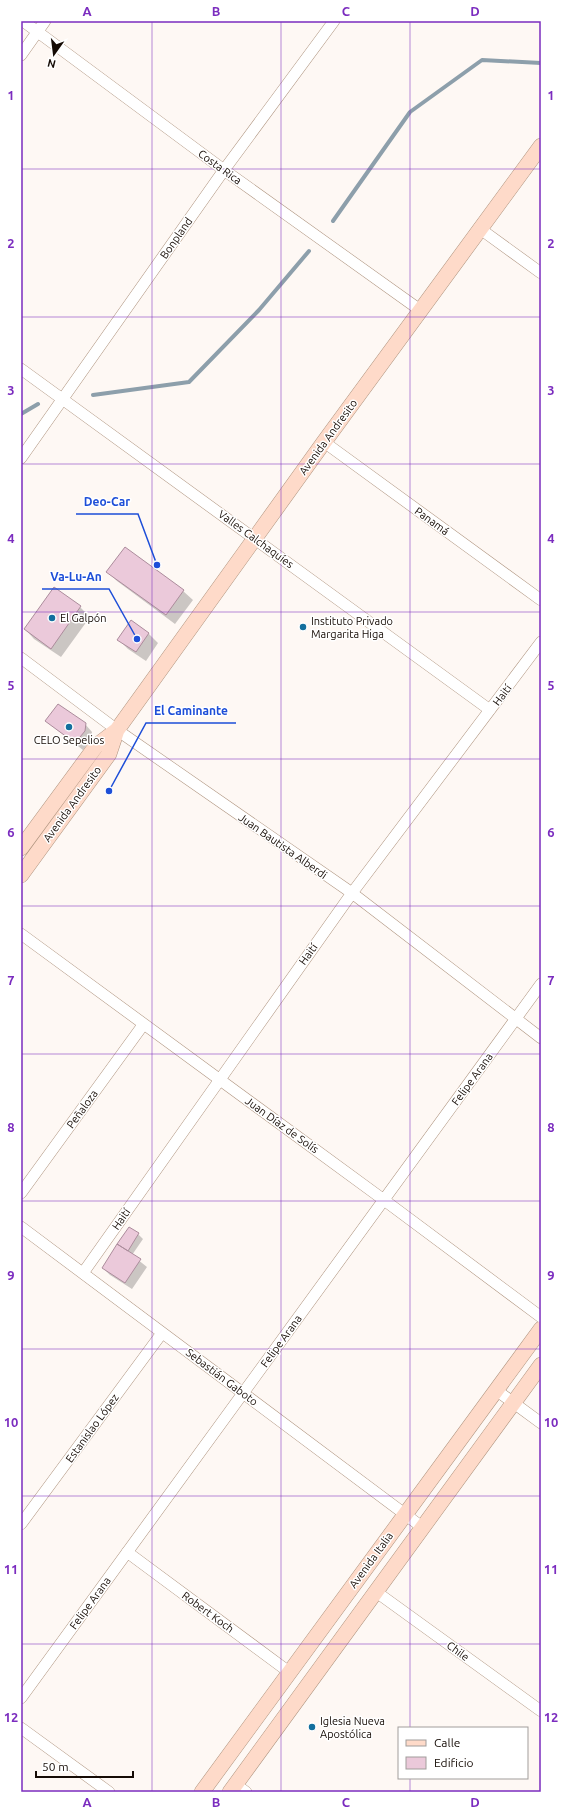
<svg xmlns="http://www.w3.org/2000/svg" width="562" height="1813" viewBox="0 0 562 1813" font-family="Ubuntu,sans-serif">
<style>
.shadow{fill:#0003}
.lines{fill:none;stroke-linecap:round;stroke-linejoin:round}
.stream{stroke:#8d9fab;stroke-width:4}
.building{fill:#ebc9da;stroke:#ac8c9c}
.minor-casing{stroke:#ae937e;stroke-width:12}
.secondary-casing{stroke:#ae937e;stroke-width:16}
.minor{stroke:#fff;stroke-width:11}
.secondary{stroke:#fedac9;stroke-width:15}
.grid{fill:none;stroke:#7b2cbf;stroke-width:1;stroke-opacity:0.55}
.poi-dot{fill:#136f9e;stroke:#fff;stroke-width:1.5}
.labels{text-anchor:middle;dominant-baseline:central;stroke-width:3;stroke-linejoin:round;paint-order:stroke}
.street-label{font-size:11px;fill:#150b05;stroke:#fff}
.poi-label{font-size:11px;fill:#150b05;stroke:#fff;text-anchor:start}
.leader{fill:none;stroke:#1d4ed8;stroke-width:1.5}
.callout-dot{fill:#1d4ed8;stroke:#fff;stroke-width:1.5}
.callout-label{font-size:12px;text-anchor:middle;font-weight:bold;fill:#1d4ed8;stroke:#fff;stroke-width:3;stroke-linejoin:round;paint-order:stroke}
.neatline{fill:none;stroke:#7b2cbf;stroke-width:1.5}
.grid-label{font-size:13px;text-anchor:middle;font-weight:bold;fill:#7b2cbf}
</style>
<rect width="100%" height="100%" fill="#fef8f4"/>
<path class="shadow" d="M125 548 183 591 193 600 175 624 117 581 108 572Z
M80 607 90 617 61 657 34 639 25 629Z
M149 634 158 643 146 661 128 649 119 640Z
M46 721 85 724 92 732 91 739 83 750Z
M138 1234 143 1239 132 1255 147 1267 132 1289 110 1275 103 1268Z"/>
<g class="lines">
<path class="stream" d="M333 221 410 112 482 60 541 63
M93 395 189 382 259 310 309 251
M21 414 38 404"/>
</g>
<path class="building" d="M125 547 184 590 166 615 106 572Z
M54 587 81 606 51 649 24 629Z
M131 620 149 633 136 652 117 640Z
M58 704 86 723 85 731 75 743 45 721Z
M129 1227 139 1233 128 1251 117 1244Z
M117 1244 141 1259 125 1283 102 1268Z"/>
<g class="lines">
<defs>
<path id="minor" d="M23 21 224 170 420 310
M21 55 45 21
M479 228 541 273
M21 369 490 710
M324 442 541 600
M21 458 224 170 334 21
M21 658 117 730 352 893 541 1038
M21 934 384 1200 541 1317
M21 1193 143 1025
M21 1227 422 1527
M83 1273 352 893 541 642
M496 1390 541 1423
M21 1524 162 1333
M127 1552 289 1672
M375 1591 541 1711
M21 1698 541 984
M21 1728 109 1792
M235 1784 246 1792"/>
<path id="secondary" d="M21 848 96 746 117 730 324 442 541 146
M21 875 109 754 117 730
M202 1792 541 1329
M230 1792 541 1365"/>
</defs>
<use href="#minor" class="minor-casing"/>
<use href="#secondary" class="secondary-casing"/>
<use href="#minor" class="minor"/>
<use href="#secondary" class="secondary"/>
</g>
<path class="grid" d="M152 21V1792M281 21V1792M410 21V1728M21 169H541M21 317H541M21 464H541M21 612H541M21 759H541M21 906H541M21 1054H541M21 1201H541M21 1349H541M21 1496H541M21 1644H541M410 1778V1792"/>
<g class="poi-dot">
<circle cx="52" cy="618" r="4"/>
<circle cx="303" cy="627" r="4"/>
<circle cx="69" cy="727" r="4"/>
<circle cx="312" cy="1727" r="4"/>
</g>
<g class="labels">
<g class="street-label">
<text transform="translate(220 167) rotate(36)">Costa Rica</text>
<text transform="translate(176 238) rotate(-55)">Bonpland</text>
<text transform="translate(328 437) rotate(-54)">Avenida Andresito</text>
<text transform="translate(432 521) rotate(36)">Panamá</text>
<text transform="translate(256 539) rotate(36)">Valles Calchaquíes</text>
<text transform="translate(502 695) rotate(-53)">Haití</text>
<text transform="translate(72 804) rotate(-54)">Avenida Andresito</text>
<text transform="translate(283 846) rotate(35)">Juan Bautista Alberdi</text>
<text transform="translate(308 954) rotate(-54)">Haití</text>
<text transform="translate(472 1079) rotate(-54)">Felipe Arana</text>
<text transform="translate(82 1109) rotate(-54)">Peñaloza</text>
<text transform="translate(282 1125) rotate(36)">Juan Díaz de Solís</text>
<text transform="translate(121 1219) rotate(-55)">Haití</text>
<text transform="translate(281 1341) rotate(-54)">Felipe Arana</text>
<text transform="translate(222 1377) rotate(37)">Sebastián Gaboto</text>
<text transform="translate(92 1428) rotate(-54)">Estanislao López</text>
<text transform="translate(371 1560) rotate(-54)">Avenida Italia</text>
<text transform="translate(90 1603) rotate(-54)">Felipe Arana</text>
<text transform="translate(208 1612) rotate(36)">Robert Koch</text>
<text transform="translate(458 1651) rotate(36)">Chile</text>
</g>
<g class="poi-label">
<text x="60" y="618">El Galpón</text>
<text x="311" y="621">Instituto Privado<tspan x="311" dy="13">Margarita Higa</tspan></text>
<text x="69" y="740" text-anchor="middle">CELO Sepelios</text>
<text x="320" y="1721">Iglesia Nueva<tspan x="320" dy="13">Apostólica</tspan></text>
</g>
</g>
<path class="leader" d="M157 565L138 514H76M137 639L109 589H42M109 791L146 723H236"/>
<g class="callout-dot">
<circle cx="157" cy="565" r="4"/>
<circle cx="137" cy="639" r="4"/>
<circle cx="109" cy="791" r="4"/>
</g>
<g class="callout-label">
<text x="107" y="506">Deo-Car</text>
<text x="76" y="581">Va-Lu-An</text>
<text x="191" y="715">El Caminante</text>
</g>
<rect width="562" height="1813" fill="none" stroke="#ffffff" stroke-width="44"/>
<rect x="398" y="1727" width="130" height="52" fill="#ffffff" stroke="#a19d9b"/>
<rect x="406" y="1740" width="20" height="6" fill="#fedac9" stroke="#a19d9b"/>
<text x="434" y="1747" font-size="12" fill="#150b05">Calle</text>
<rect x="406" y="1757" width="20" height="12" fill="#ebc9da" stroke="#a19d9b"/>
<text x="434" y="1767" font-size="12" fill="#150b05">Edificio</text>
<g transform="translate(54 54) rotate(194)" stroke="#ffffff" stroke-width="3" paint-order="stroke">
<path d="M0-3L7 15L0 10L-7 15Z" fill="#150b05"/>
<text y="-6" font-size="11" font-weight="bold" text-anchor="middle" fill="#150b05">N</text>
</g>
<path d="M36 1771v6h97v-6" fill="none" stroke="#150b05" stroke-width="2"/>
<text x="42" y="1771" font-size="12" fill="#150b05" stroke="#ffffff" stroke-width="3" paint-order="stroke">50 m</text>
<rect x="22" y="22" width="518" height="1769" class="neatline"/>
<g class="grid-label">
<text x="87" y="16">A</text>
<text x="216" y="16">B</text>
<text x="346" y="16">C</text>
<text x="475" y="16">D</text>
<text x="11" y="100">1</text>
<text x="551" y="100">1</text>
<text x="11" y="248">2</text>
<text x="551" y="248">2</text>
<text x="11" y="395">3</text>
<text x="551" y="395">3</text>
<text x="11" y="543">4</text>
<text x="551" y="543">4</text>
<text x="11" y="690">5</text>
<text x="551" y="690">5</text>
<text x="11" y="837">6</text>
<text x="551" y="837">6</text>
<text x="11" y="985">7</text>
<text x="551" y="985">7</text>
<text x="11" y="1132">8</text>
<text x="551" y="1132">8</text>
<text x="11" y="1280">9</text>
<text x="551" y="1280">9</text>
<text x="11" y="1427">10</text>
<text x="551" y="1427">10</text>
<text x="11" y="1574">11</text>
<text x="551" y="1574">11</text>
<text x="11" y="1722">12</text>
<text x="551" y="1722">12</text>
<text x="87" y="1807">A</text>
<text x="216" y="1807">B</text>
<text x="346" y="1807">C</text>
<text x="475" y="1807">D</text>
</g>
</svg>
